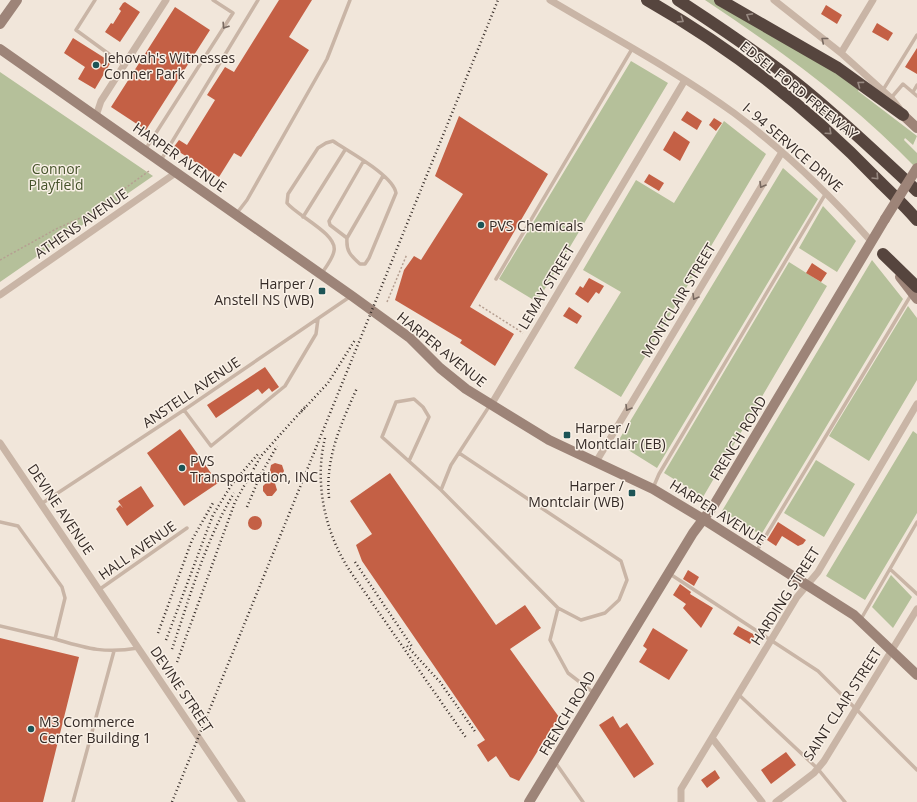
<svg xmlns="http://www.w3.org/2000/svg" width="917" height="802" viewBox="0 0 917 802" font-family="'Open Sans',sans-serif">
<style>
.green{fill:#b5c09a}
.building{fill:#c46045}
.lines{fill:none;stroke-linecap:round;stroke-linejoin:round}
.path{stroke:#b59f91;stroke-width:1.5;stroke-dasharray:2 2;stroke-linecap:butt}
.lane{stroke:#c9b5a6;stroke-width:3.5}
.street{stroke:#c9b5a6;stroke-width:7}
.secondary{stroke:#9d8478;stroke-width:10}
.highway{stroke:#56453e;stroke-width:12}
.rail{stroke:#352b27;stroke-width:2.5;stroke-dasharray:1 3;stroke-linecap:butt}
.secondary-bridge{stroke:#9d8478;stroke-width:10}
.oneway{stroke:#978981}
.oneway2{stroke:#786960}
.poi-dot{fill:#1d5456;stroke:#f9f0e6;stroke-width:1.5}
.labels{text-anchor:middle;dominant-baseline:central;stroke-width:3;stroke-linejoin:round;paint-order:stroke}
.poi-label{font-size:14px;fill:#352b27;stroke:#f9f0e6;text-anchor:start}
.street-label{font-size:14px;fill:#352b27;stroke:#f9f0e6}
.park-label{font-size:14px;fill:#46532b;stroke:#f9f0e6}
</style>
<rect width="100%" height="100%" fill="#f1e6da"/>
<path class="green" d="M705 0H719L783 37 859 89 858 91 917 136 913 145 905 138 904 140 917 153V169C854 103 780 50 705 0Z
M631 61 668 83 537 302 499 279Z
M0 72 153 176 0 282Z
M724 121 766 154 621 397 574 368 621 292 583 270 636 180 674 203Z
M783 168 818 199 657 468 617 443Z
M823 206 856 241 837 272 799 248Z
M872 260 903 299 761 535 722 511Z
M789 262 827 286 703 497 664 473Z
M908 306 917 318V380L869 461 829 436Z
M913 431 917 434V513L865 600 826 576Z
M816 460 855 484 824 537 784 513Z
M891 575 912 597 893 628 872 607Z"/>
<path class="building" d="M279 0H312L289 37 309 50 241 157 234 153 219 177 173 148 179 140 187 145 215 100 207 95 225 67 234 72Z
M125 2 140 12 120 42 105 32 111 23 113 24 121 11 119 9 123 3Z
M826 5 842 15 837 24 821 14Z
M175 7 210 30 146 130 111 107Z
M877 23 893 33 888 41 872 32Z
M73 38 111 62 95 89 78 79 85 67 64 53Z
M917 48V74L905 67Z
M687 111 702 121 697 130 681 120Z
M459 116 548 174 470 307 514 334 495 366 460 343 462 340 395 300 404 270 414 256 421 260 463 194 435 176Z
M714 118 722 123 716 131 709 125Z
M674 131 690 142 680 161 663 150Z
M649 174 664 183 659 191 644 182Z
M812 263 827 273 821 282 806 273Z
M589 278 604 286 599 294 596 292 588 303 575 294 580 286 583 288Z
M569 307 582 316 577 324 563 316Z
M265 367 279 387 272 392 269 388 262 394 258 389 216 418 207 405Z
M180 429 218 483 184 506 147 453Z
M275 463 282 465 284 471 282 475 273 478 270 470 271 465Z
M390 473 496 625 525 605 541 628 510 649 559 717 519 781 510 777 496 756 488 762 477 745 485 740 362 561 356 545 372 534 350 501Z
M274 480 277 490 272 496H267L263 491V486L266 483Z
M141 486 154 506 127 526 116 509 120 505 123 508 118 501Z
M248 523a7 7 0 1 1 14 0a7 7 0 1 1-14 0Z
M778 522 806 540 803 544 798 546 782 536 776 546 767 540Z
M688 570 699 577 694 586 683 579Z
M680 584 691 592 690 594 713 608 701 628 683 608 686 604 673 595Z
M738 626 755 635 750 644 733 634Z
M653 628 688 650 669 680 639 662 647 649 643 646Z
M0 638 79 657 43 802H0Z
M613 716 620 728 627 723 654 764 634 778 599 725Z
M786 752 796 765 771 784 761 770Z
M715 770 720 778 707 788 701 780Z"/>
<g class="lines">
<path class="path" d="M0 260 56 229 89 214 149 171
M387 302 407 254
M479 305 523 333"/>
<path class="lane" d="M95 0 76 30 124 65
M883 90 917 35
M913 92 917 85
M891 98 903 84 917 96
M145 150 233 13 213 0
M161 160 258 0
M237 213 247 200 327 59 350 0
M303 217 345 150
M347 238 330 225 329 221 363 162
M322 273C326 267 333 258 334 251 338 234 296 215 287 203L288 194 318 148 326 143 333 141C349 152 393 175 396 193L369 258 365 264H360C350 255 346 251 347 238L383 176
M496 279 632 49
M490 405 451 465 441 490 558 608 550 640 568 673 594 693
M184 410 211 446 285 386 316 334 318 319
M459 453 621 561 627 580 619 600 605 613 581 620 558 608
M409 461 429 417 423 407 414 399 396 402 382 437 441 490
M653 488 659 474 826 193
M41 504 184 410 351 296
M0 522 18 526 62 587 65 598 55 639 0 626
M756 552 911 295
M890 569 917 594
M670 574 818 671 917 770
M100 589 187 528
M861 619 917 522
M55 639C86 648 104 654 138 648
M738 694 818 769 845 802
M555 762 583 802
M73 802 114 651"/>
<path class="street" d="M550 0C612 37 676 71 734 113 785 151 829 194 871 241
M774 0 841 53 891 98 899 108
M841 53 873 0
M96 116 101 101 166 0
M0 295 177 172
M491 405 685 80
M0 443 242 802
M596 462 782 152
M712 738 762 802
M681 802V789L797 597 818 572 917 404
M776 802 814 773 824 761 917 609"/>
<path class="secondary" d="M0 24 17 0
M0 49 352 296 410 338 440 368 466 389 549 440 653 489 703 519 854 615 917 675
M903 115 917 128
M900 277 917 299
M529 802 693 533 714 505 885 219"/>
<path class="highway" d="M647 0C733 49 811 110 879 181 892 194 905 206 917 220
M678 0C718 26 757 52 795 82 838 116 877 154 917 191
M720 0 838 68 903 115
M883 254 917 287"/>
<path class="rail" d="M301 412 328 383 355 340
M325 438C314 483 325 533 350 571L467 739
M329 498C325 458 341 424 357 388
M247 507 260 476 277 446
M355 562 413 648
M158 633 192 540 213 503
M166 640 213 515 232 484 258 454
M407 646 440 682 476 733
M172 649C190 597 205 541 234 493
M177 662 235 502 261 456 305 407
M172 802 498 0"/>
<path class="secondary-bridge" d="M885 219 917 168"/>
</g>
<defs><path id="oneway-chevron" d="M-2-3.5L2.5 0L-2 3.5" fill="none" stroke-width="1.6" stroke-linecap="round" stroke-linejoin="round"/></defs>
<g class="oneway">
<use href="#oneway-chevron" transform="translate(749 16) rotate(-151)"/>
<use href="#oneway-chevron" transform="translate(681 20) rotate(33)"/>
<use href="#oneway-chevron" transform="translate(860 84) rotate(-144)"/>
<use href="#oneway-chevron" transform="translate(829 132) rotate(42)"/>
<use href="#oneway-chevron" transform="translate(876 177) rotate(46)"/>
</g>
<g class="oneway2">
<use href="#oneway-chevron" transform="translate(225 26) rotate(123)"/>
<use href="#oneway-chevron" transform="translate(824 40) rotate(-141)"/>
<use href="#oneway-chevron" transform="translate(762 185) rotate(121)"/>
<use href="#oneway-chevron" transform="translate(695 297) rotate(121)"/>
<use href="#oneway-chevron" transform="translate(628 408) rotate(121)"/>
</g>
<g class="poi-dot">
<circle cx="96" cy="65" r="4"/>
<circle cx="481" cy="225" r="4"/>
<rect x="318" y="287" width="8" height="8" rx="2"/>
<rect x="563" y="431" width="8" height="8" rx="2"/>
<circle cx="182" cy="468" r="4"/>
<rect x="628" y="489" width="8" height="8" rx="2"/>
<circle cx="31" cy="729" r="4"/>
</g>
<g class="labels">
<g class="poi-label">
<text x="104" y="57">Jehovah's Witnesses<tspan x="104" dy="16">Conner Park</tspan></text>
<text x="489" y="225">PVS Chemicals</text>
<text x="314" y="283" text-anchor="end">Harper /<tspan x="314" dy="16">Anstell NS (WB)</tspan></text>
<text x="575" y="427">Harper /<tspan x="575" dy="16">Montclair (EB)</tspan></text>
<text x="190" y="460">PVS<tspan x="190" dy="16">Transportation, INC</tspan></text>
<text x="624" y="485" text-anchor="end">Harper /<tspan x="624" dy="16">Montclair (WB)</tspan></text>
<text x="39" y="721">M3 Commerce<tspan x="39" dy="16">Center Building 1</tspan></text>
</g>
<g class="street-label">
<text transform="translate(799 90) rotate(39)">EDSEL FORD FREEWAY</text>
<text transform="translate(793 147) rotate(41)">I- 94 SERVICE DRIVE</text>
<text transform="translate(180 157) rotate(35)">HARPER AVENUE</text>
<text transform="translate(81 223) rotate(-35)">ATHENS AVENUE</text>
<text transform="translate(546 287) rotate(-59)">LEMAY STREET</text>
<text transform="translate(678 300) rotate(-59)">MONTCLAIR STREET</text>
<text transform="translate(442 349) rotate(39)">HARPER AVENUE</text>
<text transform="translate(191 392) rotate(-34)">ANSTELL AVENUE</text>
<text transform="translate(738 438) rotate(-59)">FRENCH ROAD</text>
<text transform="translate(61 509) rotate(56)">DEVINE AVENUE</text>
<text transform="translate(718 512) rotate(32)">HARPER AVENUE</text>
<text transform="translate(137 550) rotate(-35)">HALL AVENUE</text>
<text transform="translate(785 596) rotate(-57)">HARDING STREET</text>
<text transform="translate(182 689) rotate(56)">DEVINE STREET</text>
<text transform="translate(842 704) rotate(-57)">SAINT CLAIR STREET</text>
<text transform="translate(567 713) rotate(-59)">FRENCH ROAD</text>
</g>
<g class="park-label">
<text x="56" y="168">Connor<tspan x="56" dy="16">Playfield</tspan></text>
</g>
</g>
</svg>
